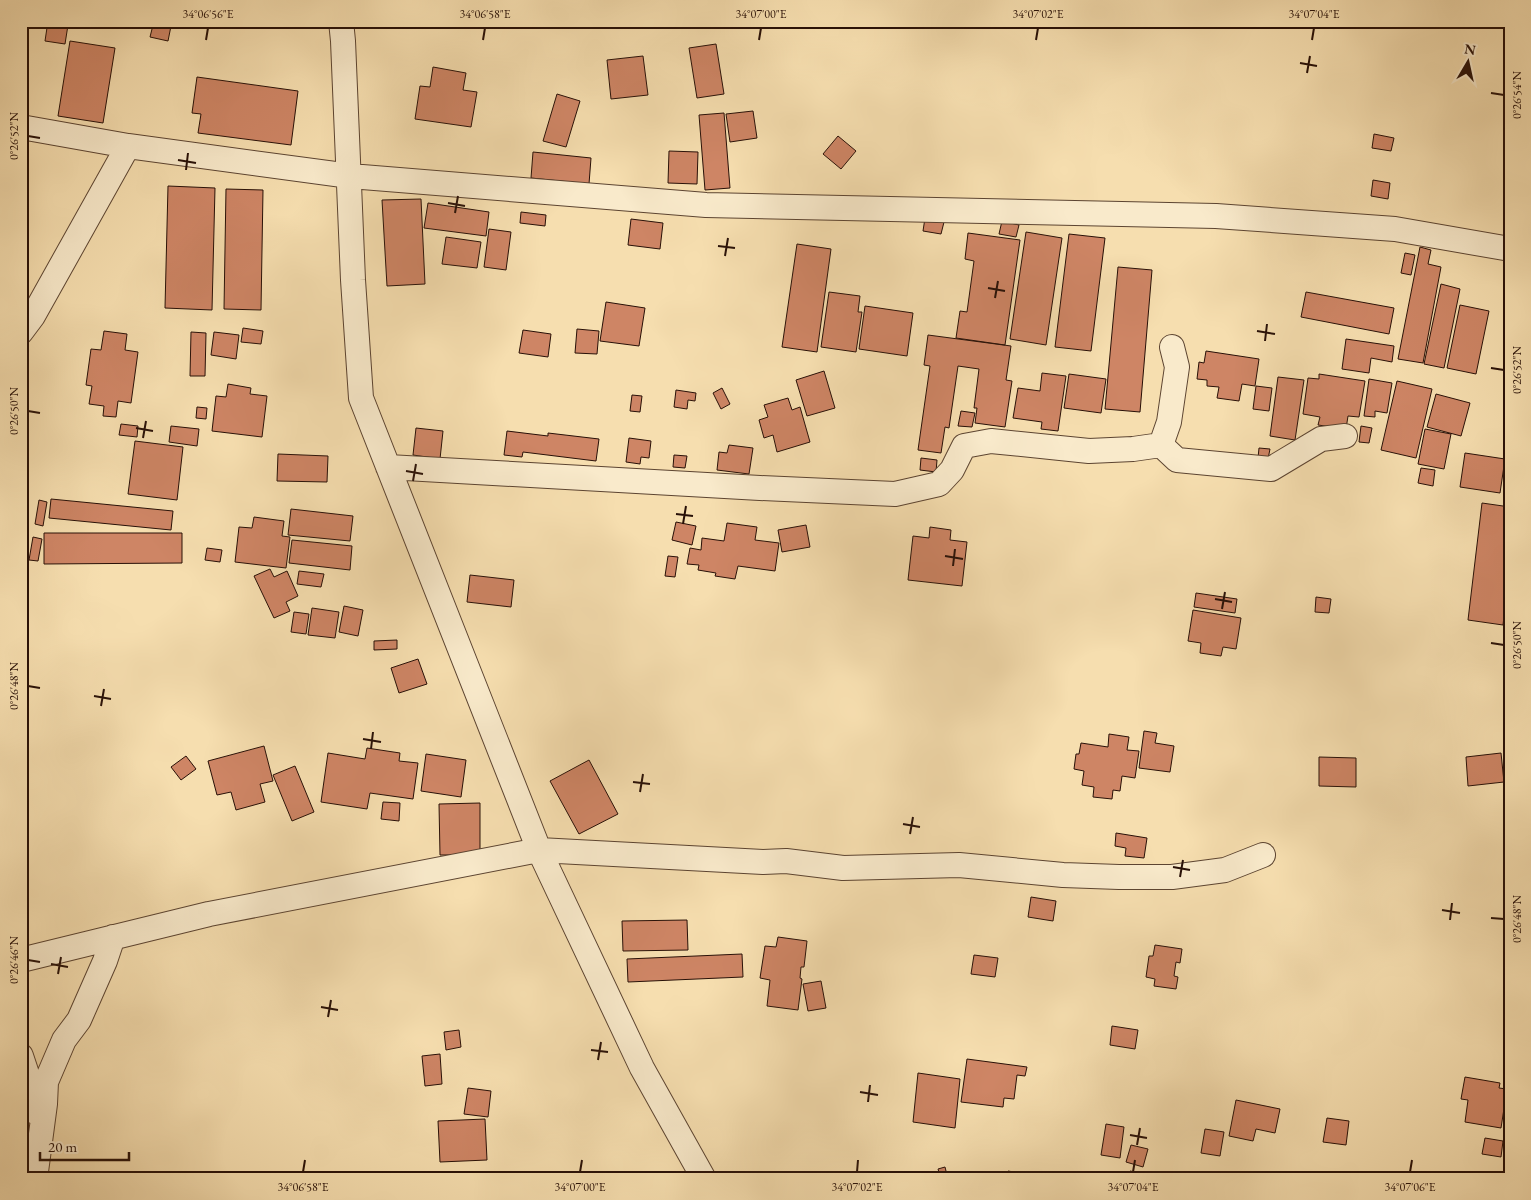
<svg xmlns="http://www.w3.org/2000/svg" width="1531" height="1200" viewBox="0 0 1531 1200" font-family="'EB Garamond',serif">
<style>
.building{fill:#ce8565;stroke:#281007}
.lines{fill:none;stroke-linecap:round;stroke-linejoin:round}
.minor-casing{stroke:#5c4431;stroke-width:26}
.minor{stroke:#f9eacb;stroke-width:24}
.ticks{fill:none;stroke:#281007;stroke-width:2}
.neatline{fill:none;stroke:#281007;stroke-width:2}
.ticks-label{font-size:12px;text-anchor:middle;fill:#281007}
</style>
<rect width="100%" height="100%" fill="#f6deaf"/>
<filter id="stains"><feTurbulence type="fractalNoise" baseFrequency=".004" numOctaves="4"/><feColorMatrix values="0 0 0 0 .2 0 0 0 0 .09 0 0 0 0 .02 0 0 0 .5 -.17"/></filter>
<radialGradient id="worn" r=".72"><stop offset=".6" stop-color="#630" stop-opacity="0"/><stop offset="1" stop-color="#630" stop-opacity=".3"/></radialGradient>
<path class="building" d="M48 21 68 25 65 44 45 41Z
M154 21H172L168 41 150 37Z
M1124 21H1149V26L1124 23Z
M70 41 115 48 103 123 58 116Z
M716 44 724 94 697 98 689 48Z
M643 56 648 95 611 99 607 60Z
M433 67 466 73 463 90 477 92 471 127 415 119 420 86 430 87Z
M197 77 298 91 291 145 198 133 201 114 192 113Z
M557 94 580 101 566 147 543 141Z
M753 111 757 138 730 142 726 114Z
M724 113 730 188 705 190 699 115Z
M1374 134 1394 138 1391 151 1372 148Z
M838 136 856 151 841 169 823 154Z
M669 151 698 152 697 184 668 183Z
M533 152 591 158 589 184 531 178Z
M1373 180 1390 183 1388 199 1371 196Z
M168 186 215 188 212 310 165 308Z
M226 189 263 190 261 310 224 309Z
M421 199 425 284 387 286 382 200Z
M428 203 489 212 486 236 424 228Z
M521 212 546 215 545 226 520 223Z
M925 218 944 222 941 234 923 231Z
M631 219 663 223 660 249 628 245Z
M1002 221 1019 225 1016 237 999 234Z
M489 229 511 232 506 270 484 267Z
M1026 232 1062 238 1046 345 1010 339Z
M968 233 1020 240 1005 345 956 338 960 311 967 312 974 261 965 259Z
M1069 234 1105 238 1091 351 1055 347Z
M446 237 481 242 477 268 442 264Z
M797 244 831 249 817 352 782 347Z
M1420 247 1431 250 1428 264 1441 267 1423 363 1398 359Z
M1405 253 1415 255 1411 275 1401 273Z
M1118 267 1152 270 1140 412 1105 409Z
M1441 284 1460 289 1444 368 1424 364Z
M829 292 860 296 858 312H862L856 352 821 347Z
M1306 292 1394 308 1389 334 1301 317Z
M606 302 645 308 639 346 600 341Z
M1460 305 1489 311 1476 374 1447 368Z
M865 306 913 313 907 356 859 349Z
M243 328 263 331 261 344 241 342Z
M577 329 599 331 597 354 575 353Z
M523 330 551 334 548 357 519 353Z
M104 331 127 334 125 350 138 352 131 403 118 401 116 417 103 416 104 406 89 404 92 386 86 385 91 349 101 350Z
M191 332 206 333 205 376H190Z
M214 332 239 335 236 359 211 355Z
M928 335 1011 346 1006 380 1012 381 1005 427 975 423 977 408H974L979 369 958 366 949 428 945 427 941 453 918 450 930 366 924 365Z
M1346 339 1394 346 1392 362 1371 358 1369 373 1342 369Z
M1206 351 1259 359 1255 386 1242 384 1239 401 1217 398 1219 387 1207 386V380L1197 379 1199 362 1204 363Z
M824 371 835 408 807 416 796 380Z
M1042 373 1066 376 1058 431 1041 429 1042 422 1013 418 1018 388 1040 391Z
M1069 374 1106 379 1101 413 1064 408Z
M1319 374 1365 381 1359 417 1348 416 1346 429 1318 425 1320 417 1303 414 1308 378 1319 379Z
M1278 377 1304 380 1295 440 1270 436Z
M1369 379 1392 383 1387 413 1375 411V417L1364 416Z
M1397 381 1432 389 1416 458 1381 450Z
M228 384 251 388 250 394 267 396 262 437 212 431 216 396 226 397Z
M1256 386 1272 388 1269 411 1253 409Z
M722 388 730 404 721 409 713 393Z
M676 390 696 393 695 401 688 400 687 409 674 407Z
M1436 394 1470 403 1461 436 1427 427Z
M632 395 642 396 640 412 630 411Z
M788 398 792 410 800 407 810 442 777 452 773 435 764 438 759 420 768 417 764 405Z
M197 407 207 408 206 419 196 418Z
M961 411 975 413 972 427 958 426Z
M121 424 138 426 137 437 119 435Z
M171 426 199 429 197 446 169 442Z
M1361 426 1372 428 1369 443 1359 442Z
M416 428 443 431 440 459 413 455Z
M1425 429 1451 434 1444 469 1418 464Z
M507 431 548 436V433L599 439 596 461 523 452 522 457 504 455Z
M629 438 651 441 649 458 641 457 640 464 626 462Z
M135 441 183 447 177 500 128 494Z
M729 445 753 448 749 474 717 470 719 452 727 453Z
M1259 448 1270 449 1268 459 1258 458Z
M1465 453 1505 459 1500 493 1460 487Z
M278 454 328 456 327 482 277 481Z
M674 455 687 456 685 468 673 467Z
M921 458 937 460 936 472 920 470Z
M1421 468 1435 470 1433 486 1418 483Z
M51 499 173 511 171 530 49 518Z
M39 500 47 502 43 526 35 524Z
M1482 503 1510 507V566L1503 625 1468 620Z
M291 509 353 516 350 541 288 535Z
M254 517 284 521 282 536 290 537 286 568 235 562 239 527 252 528Z
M676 522 696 526 692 545 672 540Z
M727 523 757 527 755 540 779 543 775 571 738 566 735 579 715 576 716 573 698 570 699 565 687 564 690 548 701 550 702 538 724 541Z
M806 525 810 547 782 552 778 530Z
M930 527 951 530 950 540 967 542 962 586 908 580 913 536 929 538Z
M44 533H182V563L44 564Z
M33 537 42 539 38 561 29 560Z
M292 540 352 546 350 570 289 563Z
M207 548 222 550 220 562 205 560Z
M668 556 678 557 675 577 665 576Z
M270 569 274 577 287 571 298 596 286 602 290 611 274 618 254 576Z
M299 571 324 574 321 587 297 584Z
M470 575 514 580 511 607 467 602Z
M1196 593 1237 599 1235 613 1194 607Z
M1316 597 1331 599 1329 613 1315 612Z
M344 606 363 610 358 636 339 632Z
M312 608 339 612 335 638 308 635Z
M1193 610 1241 618 1236 649 1223 647 1221 656 1200 653 1201 643 1188 641Z
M294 612 309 614 306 634 291 632Z
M397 640V649L374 650V641Z
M418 659 427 684 399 693 391 668Z
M1144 731 1157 733 1155 743 1174 746 1170 772 1139 768Z
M1109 734 1129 737 1127 750 1139 751 1135 778 1122 776 1120 791 1113 790 1112 799 1093 797 1094 787 1082 785 1084 771 1074 769 1076 754H1079L1081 743 1108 747Z
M264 746 273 781 260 784 265 802 236 810 231 792 217 795 208 761Z
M367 748 400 753 399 761 418 763 413 799 370 793 367 809 321 802 328 753 365 759Z
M1501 753 1504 782 1468 786 1466 757Z
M426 754 466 760 461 797 421 791Z
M186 756 196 769 181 780 171 767Z
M1319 757 1356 758V787L1319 786Z
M589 760 618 814 579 834 550 781Z
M295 766 314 812 292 821 273 775Z
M383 802 400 803 399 821 381 819Z
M480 803V855H440L439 804Z
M1116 833 1147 838 1144 858 1125 856 1126 848 1115 846Z
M1031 897 1056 901 1053 921 1028 917Z
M687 920 688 950 623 951 622 921Z
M778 937 807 941 804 967H801L800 978 802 979 798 1010 767 1006 770 980 760 978 765 946 776 947Z
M1155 945 1182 949 1180 963 1176 962 1174 976 1178 977 1176 989 1154 986 1155 979 1146 977 1149 956H1153Z
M742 954 743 977 628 982 627 959Z
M974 955 998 958 995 977 971 974Z
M821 981 826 1008 808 1011 803 984Z
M1112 1026 1138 1030 1135 1049 1110 1045Z
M459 1030 461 1047 446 1050 444 1032Z
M440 1054 442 1084 425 1086 422 1056Z
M967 1059 1027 1067 1025 1076 1017 1075 1014 1099 1004 1098 1003 1107 961 1102Z
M918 1073 960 1079 955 1128 913 1122Z
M1465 1077 1500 1083 1499 1088 1507 1089 1501 1128 1465 1122 1468 1100 1461 1099Z
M468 1088 491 1091 488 1117 464 1114Z
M1236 1100 1280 1109 1275 1133 1256 1129 1253 1141 1229 1136Z
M1327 1118 1349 1121 1346 1145 1323 1142Z
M485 1119 487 1160 440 1162 438 1121Z
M1106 1124 1124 1127 1120 1158 1101 1155Z
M1205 1129 1224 1132 1220 1156 1201 1153Z
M1485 1138 1503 1141 1501 1157 1482 1154Z
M1131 1145 1148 1149 1143 1167 1126 1162Z
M945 1167 948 1179H941L938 1169Z
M1008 1171 1025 1174V1179H1007Z
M1130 1171 1155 1176V1179H1128Z
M1323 1172 1348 1173V1179H1323Z
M1458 1172 1478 1177 1477 1179H1457Z
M1098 1173H1114V1179H1098Z"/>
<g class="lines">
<defs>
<path id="minor" d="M341 21 343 41 353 280 361 398 539 850 642 1068 704 1179
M21 127 128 146 350 176 706 205 1216 216 1395 229 1510 249
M21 332 33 316 128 146
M1161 445 1177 460 1271 469 1321 439 1345 436
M388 467 760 488 895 494 939 484 952 470 964 446 991 441 1089 451 1133 449 1161 445 1169 422 1177 367 1172 347
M21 960 209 914 539 850 763 862 786 861 843 868 959 865 1063 875 1119 877H1172L1225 870 1263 855
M21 1056 30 1083 35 1112
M35 1179 45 1104 46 1082 64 1040 79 1020 105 961 113 937"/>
</defs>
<use href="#minor" class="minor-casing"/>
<use href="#minor" class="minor"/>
</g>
<path class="ticks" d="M206 40 208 28M483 40 485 28M759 40 761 28M1036 40 1038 28M1312 40 1314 28M1300 63 1317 66M1307 73 1310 56M1491 93 1504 95M28 136 40 138M178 160 196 163M186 170 188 153M448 203 465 206M455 213 458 196M718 246 735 248M725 256 728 238M988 288 1005 291M995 298 998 281M1257 331 1275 334M1265 341 1267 324M1491 368 1504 370M28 411 40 413M136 428 153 431M143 438 146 421M406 471 423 474M413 481 416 464M676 514 693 516M683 524 686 506M945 556 963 559M953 566 955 549M1215 599 1232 602M1222 609 1225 592M1491 643 1504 645M28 686 40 688M94 696 111 699M101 706 104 689M363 739 381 742M371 749 373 732M633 782 650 784M640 792 643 774M903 824 920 827M910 834 913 817M1173 867 1190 870M1180 877 1183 860M1442 910 1460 913M1491 918 1504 919M1450 920 1452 903M28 960 40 962M51 964 68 967M58 974 61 957M321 1007 338 1010M328 1017 331 1000M591 1050 608 1052M598 1060 601 1042M860 1092 878 1095M868 1102 870 1085M1130 1135 1147 1138M1137 1145 1140 1128M303 1172 305 1160M580 1172 582 1160M857 1172 858 1160M1133 1172 1135 1160M1410 1172 1412 1160"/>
<rect width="1531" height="1200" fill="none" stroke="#f6deaf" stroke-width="55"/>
<g transform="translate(1468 62) rotate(9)" stroke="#f9eacb" stroke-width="4" paint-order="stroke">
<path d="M0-4L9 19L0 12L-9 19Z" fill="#281007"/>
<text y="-8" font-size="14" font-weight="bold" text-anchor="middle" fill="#281007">N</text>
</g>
<path d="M40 1152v8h89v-8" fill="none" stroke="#281007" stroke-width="2.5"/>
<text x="48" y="1152" font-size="15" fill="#281007" stroke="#f9eacb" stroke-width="4" paint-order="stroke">20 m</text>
<rect x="28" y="28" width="1476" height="1144" class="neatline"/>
<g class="ticks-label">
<text x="208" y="18">34°06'56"E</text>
<text x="485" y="18">34°06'58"E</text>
<text x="761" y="18">34°07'00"E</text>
<text x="1038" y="18">34°07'02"E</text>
<text x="1314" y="18">34°07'04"E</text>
<text transform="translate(1517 95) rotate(-90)" y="4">0°26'54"N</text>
<text transform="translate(14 136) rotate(-90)" y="4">0°26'52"N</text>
<text transform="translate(1517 370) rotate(-90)" y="4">0°26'52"N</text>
<text transform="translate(14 411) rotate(-90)" y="4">0°26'50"N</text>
<text transform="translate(1517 645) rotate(-90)" y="4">0°26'50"N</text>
<text transform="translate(14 686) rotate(-90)" y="4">0°26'48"N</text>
<text transform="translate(1517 919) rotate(-90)" y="4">0°26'48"N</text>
<text transform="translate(14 960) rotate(-90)" y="4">0°26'46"N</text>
<text x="303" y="1191">34°06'58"E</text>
<text x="580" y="1191">34°07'00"E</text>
<text x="857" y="1191">34°07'02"E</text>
<text x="1133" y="1191">34°07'04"E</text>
<text x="1410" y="1191">34°07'06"E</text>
</g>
<rect width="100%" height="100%" filter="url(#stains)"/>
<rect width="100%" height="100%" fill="url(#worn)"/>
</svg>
